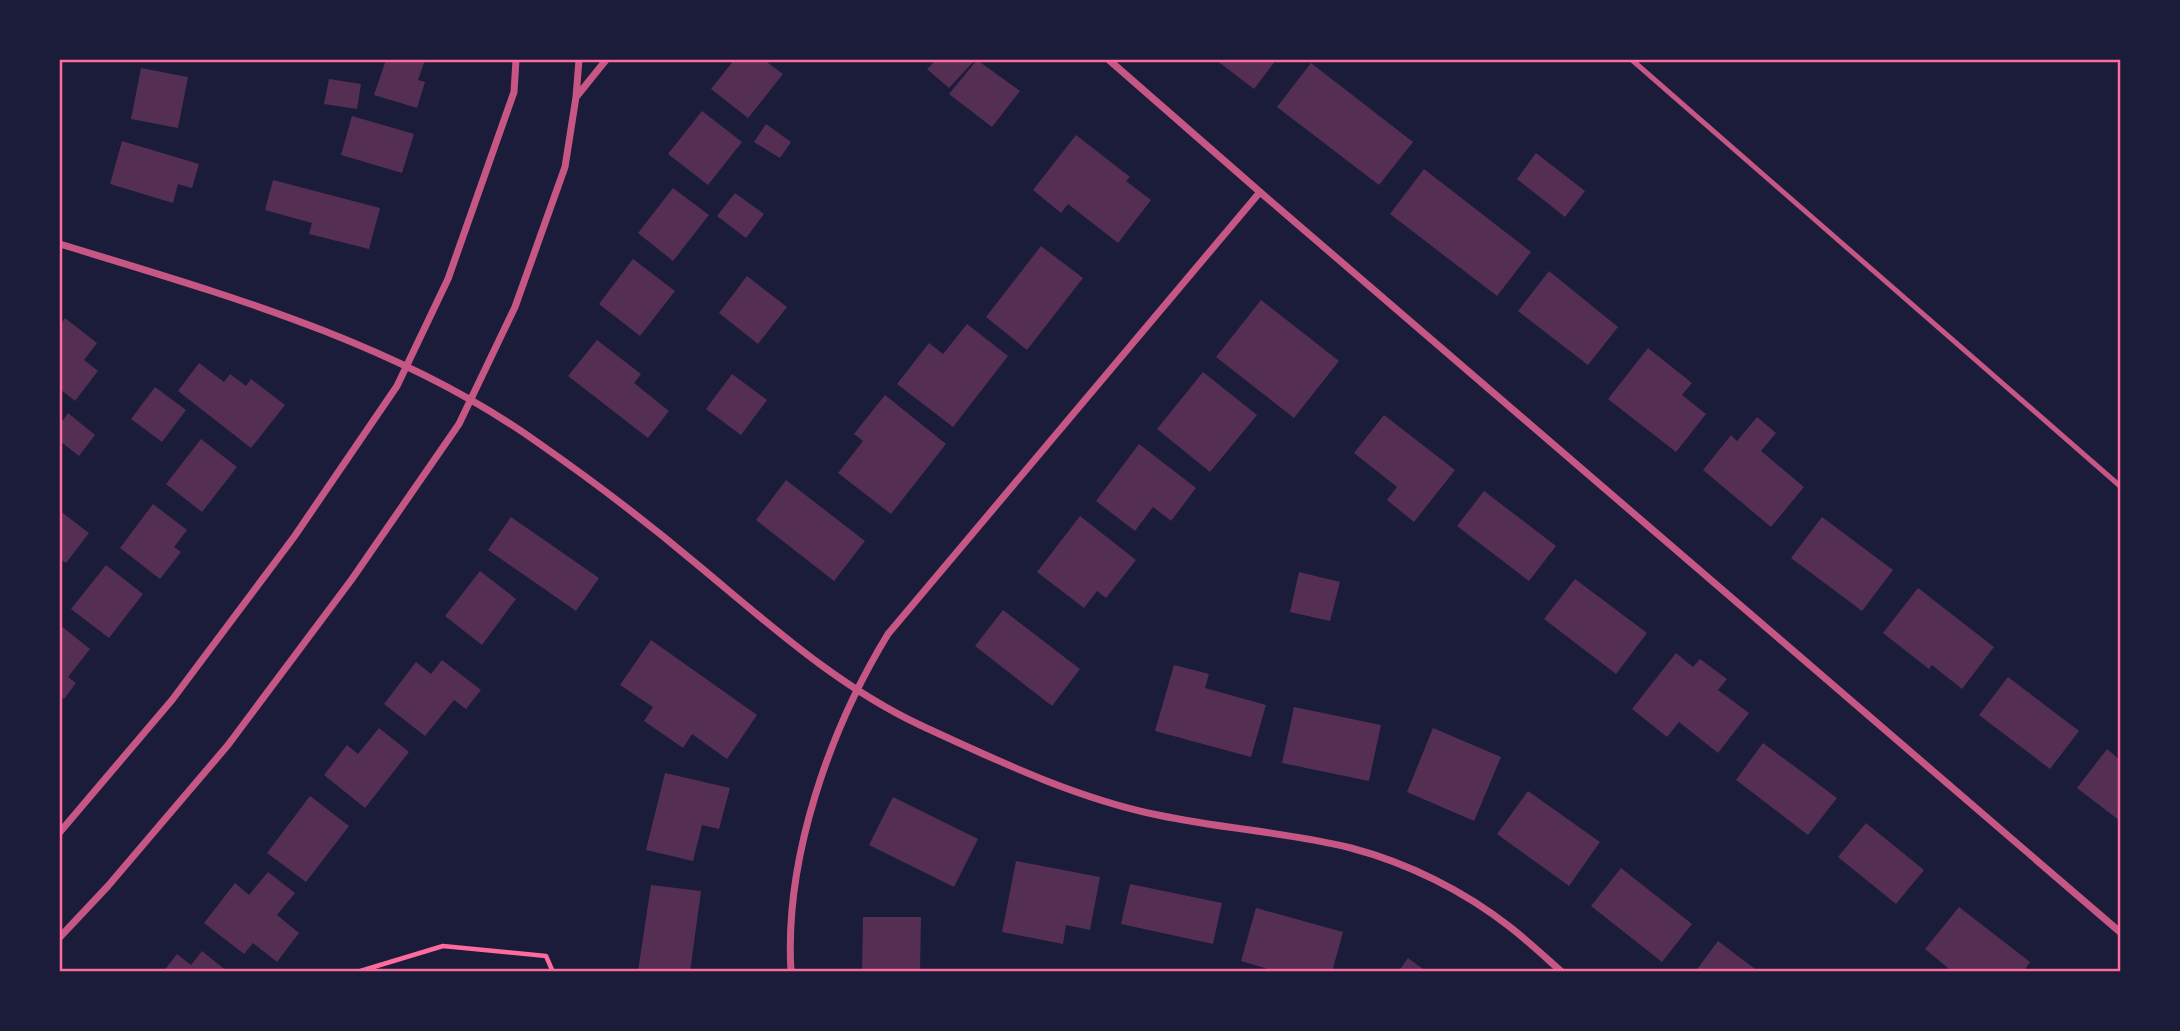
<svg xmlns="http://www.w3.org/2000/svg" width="2180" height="1031" viewBox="0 0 2180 1031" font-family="Lato,sans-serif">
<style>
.building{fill:#542f53}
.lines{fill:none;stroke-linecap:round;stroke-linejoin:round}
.path{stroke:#ff6b9d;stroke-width:4.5}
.service{stroke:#c65784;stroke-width:5}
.minor{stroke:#c65784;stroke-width:7}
.neatline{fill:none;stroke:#ff6b9d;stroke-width:2.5}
</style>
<rect width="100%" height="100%" fill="#1b1b3a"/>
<path class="building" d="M386 60H425L418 80 425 82 417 108 374 95Z
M734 60H764L783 74 748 118 711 89Z
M936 60H975L949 88 927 69Z
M977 60 1020 91 992 127 949 94Z
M1216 60H1276L1254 89Z
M1311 63 1413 142 1379 185 1277 107Z
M141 68 188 77 178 128 131 119Z
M329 79 361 84 357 109 324 104Z
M702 111 742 142 708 185 668 154Z
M352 116 414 134 402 173 341 155Z
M766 124 791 142 780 158 754 142Z
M1076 135 1130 177 1126 181 1151 200 1118 243 1068 204 1061 213 1033 190Z
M122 141 199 164 192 188 178 184 173 203 110 184Z
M1536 153 1585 191 1565 217 1517 179Z
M1424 169 1531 252 1497 296 1390 214Z
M273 180 380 208 369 249 309 234 312 223 265 210Z
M673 188 709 215 673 261 638 233Z
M735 193 764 214 746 238 717 216Z
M1041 246 1083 278 1027 350 986 317Z
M633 259 675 291 640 336 599 304Z
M1549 271 1618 327 1588 365 1518 311Z
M747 276 787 307 758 344 719 313Z
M1261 300 1339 361 1294 418 1216 357Z
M65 318 97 343 84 360 98 371 75 401 60 389V325Z
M967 324 1008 356 953 427 897 384 929 343 943 354Z
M597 340 641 374 634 383 669 411 648 438 568 376Z
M1648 348 1692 383 1682 395 1706 414 1676 452 1608 399Z
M199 363 224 382 230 374 246 386 251 379 285 405 251 448 178 391Z
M1203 372 1257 415 1210 472 1157 429Z
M732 374 767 400 741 435 706 409Z
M155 387 186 410 162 442 131 419Z
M885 395 946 444 891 514 838 473 863 441 854 434Z
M68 413 95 435 79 456 60 441V424Z
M1384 415 1455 470 1414 522 1387 500 1397 487 1354 453Z
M1757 417 1776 433 1761 451 1804 487 1771 527 1703 470 1731 435 1737 441Z
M201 439 237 467 202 512 166 484Z
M1139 444 1196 488 1171 521 1153 507 1135 531 1096 501Z
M786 480 865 541 834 581 756 520Z
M1484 491 1556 546 1529 581 1457 526Z
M153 504 187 530 174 547 181 552 160 579 120 548Z
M60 511 89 533 66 563 60 559Z
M1080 516 1136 560 1106 598 1097 591 1084 608 1037 572Z
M511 517 599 578 576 611 488 550Z
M1822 517 1893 570 1862 611 1791 558Z
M106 565 143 594 109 638 71 609Z
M480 571 516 599 482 645 445 616Z
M1299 572 1340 582 1330 621 1290 612Z
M1575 579 1647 633 1616 674 1544 619Z
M1918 588 1994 647 1962 689 1932 665 1929 669 1883 633Z
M1003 610 1080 669 1052 706 975 646Z
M60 625 90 649 68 677 76 683 64 699 60 696Z
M651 640 757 715 727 759 692 734 683 748 644 721 653 707 620 685Z
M1676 653 1693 667 1700 659 1727 679 1718 690 1749 713 1718 753 1679 722 1667 737 1632 709Z
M442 660 481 690 466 709 454 700 425 736 384 704 416 662 431 674Z
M1174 665 1209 674 1205 688 1266 705 1251 757 1155 731Z
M2008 677 2079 731 2050 769 1979 715Z
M1294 707 1381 725 1369 781 1282 763Z
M379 728 409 752 365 808 324 775 347 745 358 754Z
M1433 728 1501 757 1474 821 1407 792Z
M1763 743 1837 798 1808 835 1736 780Z
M2107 749 2120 760V821L2077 788Z
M665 773 730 788 719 829 702 825 693 861 646 850Z
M1528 791 1600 842 1569 886 1497 834Z
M310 796 349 826 306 882 267 853Z
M893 797 978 839 954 887 869 845Z
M1866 823 1924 870 1896 904 1838 857Z
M1016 861 1100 877 1090 930 1066 925 1063 944 1002 932Z
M1621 868 1692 924 1662 962 1591 906Z
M268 872 295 893 277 915 299 933 277 962 253 943 244 954 204 923 235 883 249 895Z
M1130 884 1222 903 1213 944 1121 924Z
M651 885 701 891 690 972 638 971Z
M1959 907 2030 962 2023 972H1953L1925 949Z
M1256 908 1343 932 1332 972H1278L1241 961Z
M863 917H921L920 972H862Z
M1718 941 1759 972H1695Z
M202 951 228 972H163L177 954 191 965Z
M1408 958 1427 972H1398Z"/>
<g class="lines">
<path class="path" d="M357 972 443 946 546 956 553 972"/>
<path class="service" d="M1632 60 2120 486"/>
<path class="minor" d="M1109 60 1260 192 2120 932
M577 96 606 60
M60 244C223 294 396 342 537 442 593 481 647 522 699 566 769 624 837 686 920 725 996 760 1075 798 1158 815 1222 829 1288 832 1351 848 1408 863 1464 891 1510 927 1528 941 1545 957 1562 972
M60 832 172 700 294 537 397 386 448 279 514 92 516 60
M60 937 108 886 228 745 352 579 459 424 515 307 565 167 576 97 579 60
M791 972C784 858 830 729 888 634L1260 192"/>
</g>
<rect width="2180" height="1031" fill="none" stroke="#1b1b3a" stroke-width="122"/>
<rect x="61" y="61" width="2058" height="909" class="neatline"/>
</svg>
